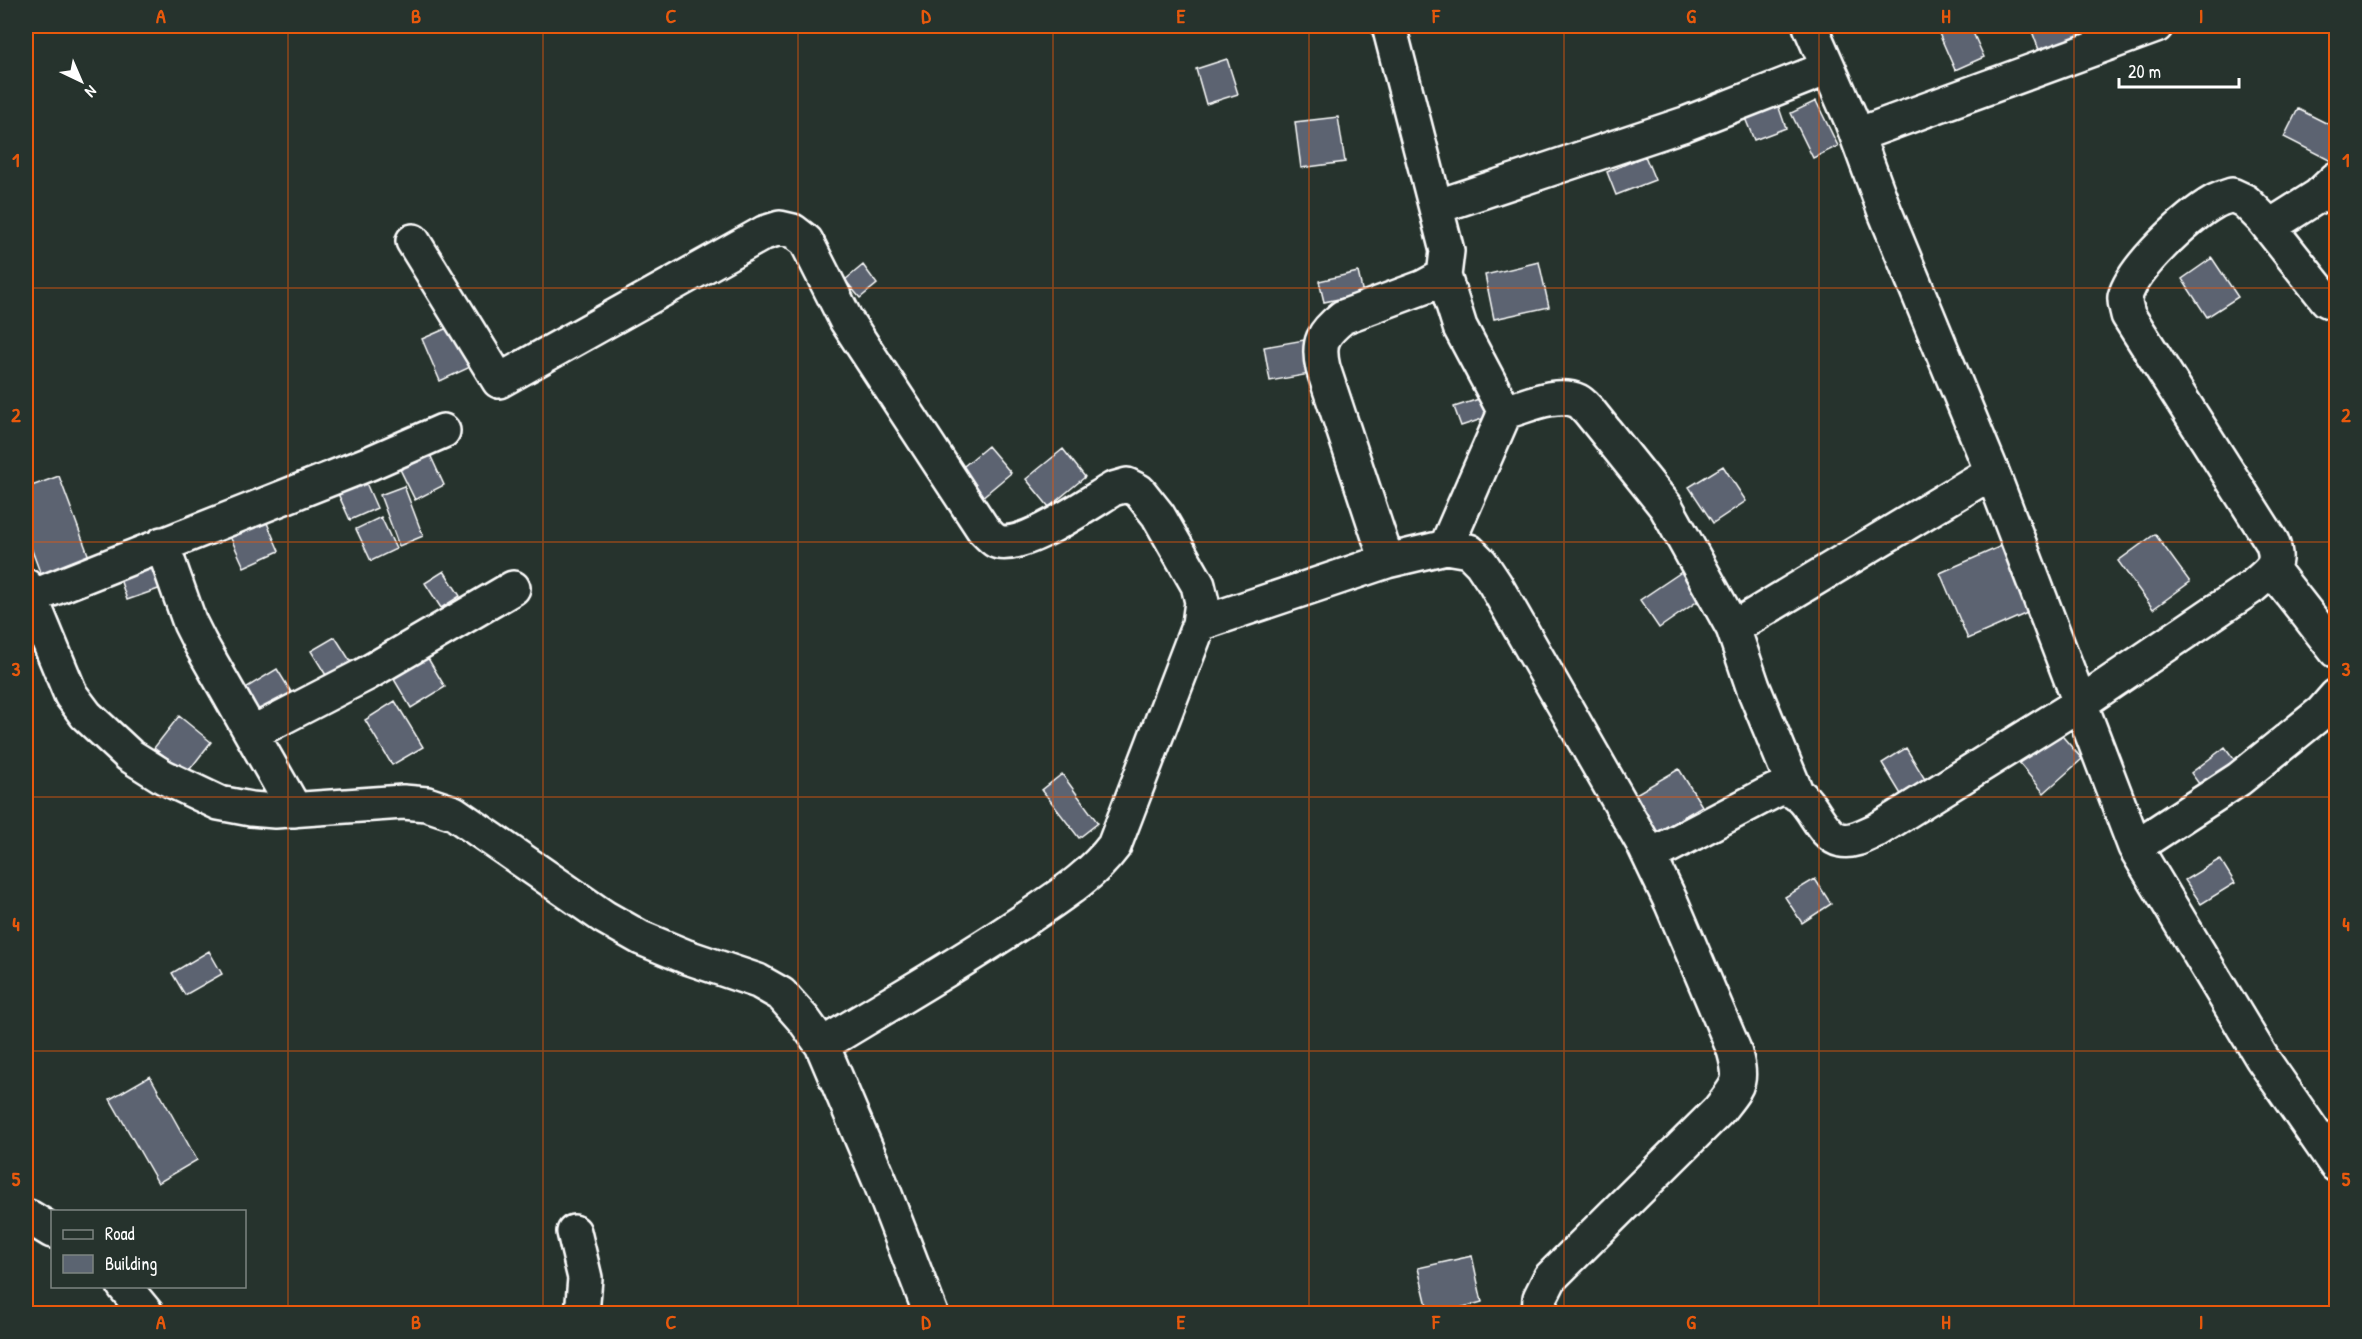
<svg xmlns="http://www.w3.org/2000/svg" width="2362" height="1339" viewBox="0 0 2362 1339" font-family="'Patrick Hand',sans-serif">
<style>
.building{fill:#5b6471;stroke:#fff;stroke-width:1.5}
.lines{fill:none;stroke-linecap:round;stroke-linejoin:round}
.street-casing{stroke:#fff;stroke-width:38}
.secondary-casing{stroke:#fff;stroke-width:38}
.street{stroke:#26332d;stroke-width:33}
.secondary{stroke:#26332d;stroke-width:33}
.grid{fill:none;stroke:#e8590c;stroke-width:1.5;stroke-opacity:0.55}
.neatline{fill:none;stroke:#e8590c;stroke-width:2}
.grid-label{font-size:20px;text-anchor:middle;font-weight:bold;fill:#e8590c}
</style>
<rect width="100%" height="100%" fill="#26332d"/>
<filter id="ink" filterUnits="userSpaceOnUse"><feTurbulence type="fractalNoise" baseFrequency=".0167" numOctaves="2"/><feDisplacementMap in="SourceGraphic" scale="12" xChannelSelector="R" yChannelSelector="G"/><feConvolveMatrix kernelMatrix="1 2 1 2 8 2 1 2 1" color-interpolation-filters="sRGB"/></filter>
<g filter="url(#ink)">
<path class="building" d="M1944 26H1970L1984 57 1955 70 1937 29Z
M2030 26H2079L2083 35 2039 50Z
M1227 59 1238 94 1206 104 1196 69Z
M1816 101 1838 146 1813 158 1791 113Z
M1778 105 1786 128 1754 140 1745 118Z
M2298 109 2336 128V156L2333 162 2284 137Z
M1338 117 1345 162 1301 168 1295 122Z
M1645 156 1655 180 1616 195 1607 172Z
M2212 258 2238 297 2207 317 2182 279Z
M1539 262 1549 307 1494 319 1485 275Z
M863 265 877 284 860 298 845 280Z
M1358 272 1363 294 1324 302 1319 281Z
M461 322 479 363 440 381 422 339Z
M1304 340 1310 374 1270 381 1264 347Z
M1482 398 1488 417 1461 426 1454 407Z
M988 446 1011 473 981 498 958 471Z
M427 448 444 485 415 500 397 463Z
M1063 449 1085 477 1049 507 1026 479Z
M1723 466 1746 501 1713 523 1689 487Z
M362 474 377 508 350 520 335 487Z
M59 476 89 557 41 575 26 534V488Z
M404 486 423 536 399 546 380 495Z
M264 516 279 551 244 567 228 532Z
M381 517 396 549 371 561 356 529Z
M2155 534 2190 582 2153 609 2118 561Z
M2006 544 2034 610 1968 639 1940 573Z
M158 559 167 586 127 600 118 573Z
M1686 569 1705 596 1659 628 1640 600Z
M444 571 460 596 441 608 425 583Z
M335 637 356 670 332 685 311 651Z
M426 655 445 687 411 708 392 676Z
M277 669 293 695 260 716 244 689Z
M395 701 423 747 392 765 365 720Z
M179 716 211 742 187 773 154 748Z
M2057 730 2082 759 2044 793 2019 763Z
M2225 747 2245 774 2211 800 2191 773Z
M1906 748 1929 786 1905 801 1882 763Z
M1679 769 1702 806 1656 833 1634 795Z
M1062 774 1098 823 1079 838 1042 790Z
M2220 859 2235 883 2201 904 2185 880Z
M1815 879 1831 904 1802 923 1785 897Z
M209 951 222 974 185 995 172 973Z
M150 1076 197 1160 158 1183 110 1099Z
M1472 1256 1482 1302 1438 1314H1429L1418 1268Z"/>
<g class="lines">
<defs>
<path id="street" d="M1810 26 1850 117 1885 212 1992 472 2135 847 2262 1058 2336 1165
M1857 135 2156 26
M1436 207 1685 124 1828 68
M2269 227 2318 196 2336 179
M413 241 499 381 764 233 780 228 793 231 806 241 846 320 983 529C986 532 992 539 996 541 1020 552 1091 502 1113 489L1127 485 1139 491 1158 515 1198 585 1202 602 1199 624 1114 846C1090 878 1056 898 1023 921 958 965 889 1004 822 1045
M1444 276 1460 327 1505 412 1446 547
M1505 412C1526 406 1558 391 1578 401 1582 403 1586 408 1589 411L1666 507 1733 628 1753 687 1797 794
M162 544 190 623 200 643 295 810
M1387 561 1323 368C1317 342 1323 333 1343 317L1424 287 1444 276 1447 251 1389 26
M2272 569 2336 651
M26 586 71 695 86 715 129 755 164 777 219 803 251 809 275 811 403 802 427 804 454 813 604 917 641 938 687 957 758 981 781 994 804 1020 822 1045 881 1184 931 1314
M29 598 370 463 443 431
M1199 624 1387 561 1446 547 1469 551 1481 563 1495 584 1643 843 1672 904 1734 1050C1743 1083 1739 1084 1719 1110L1550 1278 1540 1298 1539 1314
M1733 628 1992 472
M252 733 366 674 513 588
M2135 847 2239 779 2322 712 2336 696
M1650 856 1764 796C1769 794 1776 789 1782 789 1811 788 1817 835 1841 840 1853 843 1867 834 1877 830L2079 704 2253 586C2270 571 2281 566 2272 542L2128 315C2127 309 2124 302 2125 297 2133 267 2188 217 2214 202 2219 199 2226 197 2232 195L2245 201 2262 218 2327 300 2336 304
M574 1232 585 1278 582 1314"/>
<path id="secondary" d="M26 1217H29L52 1231
M124 1286 147 1314"/>
</defs>
<use href="#street" class="street-casing"/>
<use href="#secondary" class="secondary-casing"/>
<use href="#street" class="street"/>
<use href="#secondary" class="secondary"/>
</g>
</g>
<path class="grid" d="M288 26V1314M543 26V1314M798 26V1314M1053 26V1314M1309 26V1314M1564 26V1314M1819 26V1314M2074 26V1314M26 288H2336M26 542H2336M26 797H2336M26 1051H2336"/>
<rect width="2362" height="1339" fill="none" stroke="#26332d" stroke-width="66"/>
<rect x="51" y="1210" width="195" height="78" fill="#26332d" stroke="#7d8581" stroke-width="1.5"/>
<rect x="63" y="1230" width="30" height="9" fill="#26332d" stroke="#7d8581" stroke-width="1.5"/>
<text x="105" y="1240" font-size="18" fill="#ffffff">Road</text>
<rect x="63" y="1255" width="30" height="18" fill="#5b6471" stroke="#7d8581" stroke-width="1.5"/>
<text x="105" y="1270" font-size="18" fill="#ffffff">Building</text>
<g transform="translate(81 81) rotate(136)" stroke="#26332d" stroke-width="4.5" paint-order="stroke">
<path d="M0-4.5L10 22L0 15L-10 22Z" fill="#ffffff"/>
<text y="-9" font-size="16" font-weight="bold" text-anchor="middle" fill="#ffffff">N</text>
</g>
<path d="M2119 78v9h120v-9" fill="none" stroke="#ffffff" stroke-width="3"/>
<text x="2128" y="78" font-size="18" fill="#ffffff" stroke="#26332d" stroke-width="4.5" paint-order="stroke">20 m</text>
<rect x="33" y="33" width="2296" height="1273" class="neatline"/>
<g class="grid-label">
<text x="161" y="23">A</text>
<text x="416" y="23">B</text>
<text x="671" y="23">C</text>
<text x="926" y="23">D</text>
<text x="1181" y="23">E</text>
<text x="1436" y="23">F</text>
<text x="1691" y="23">G</text>
<text x="1946" y="23">H</text>
<text x="2201" y="23">I</text>
<text x="16" y="167">1</text>
<text x="2346" y="167">1</text>
<text x="16" y="422">2</text>
<text x="2346" y="422">2</text>
<text x="16" y="676">3</text>
<text x="2346" y="676">3</text>
<text x="16" y="931">4</text>
<text x="2346" y="931">4</text>
<text x="16" y="1186">5</text>
<text x="2346" y="1186">5</text>
<text x="161" y="1329">A</text>
<text x="416" y="1329">B</text>
<text x="671" y="1329">C</text>
<text x="926" y="1329">D</text>
<text x="1181" y="1329">E</text>
<text x="1436" y="1329">F</text>
<text x="1691" y="1329">G</text>
<text x="1946" y="1329">H</text>
<text x="2201" y="1329">I</text>
</g>
</svg>
